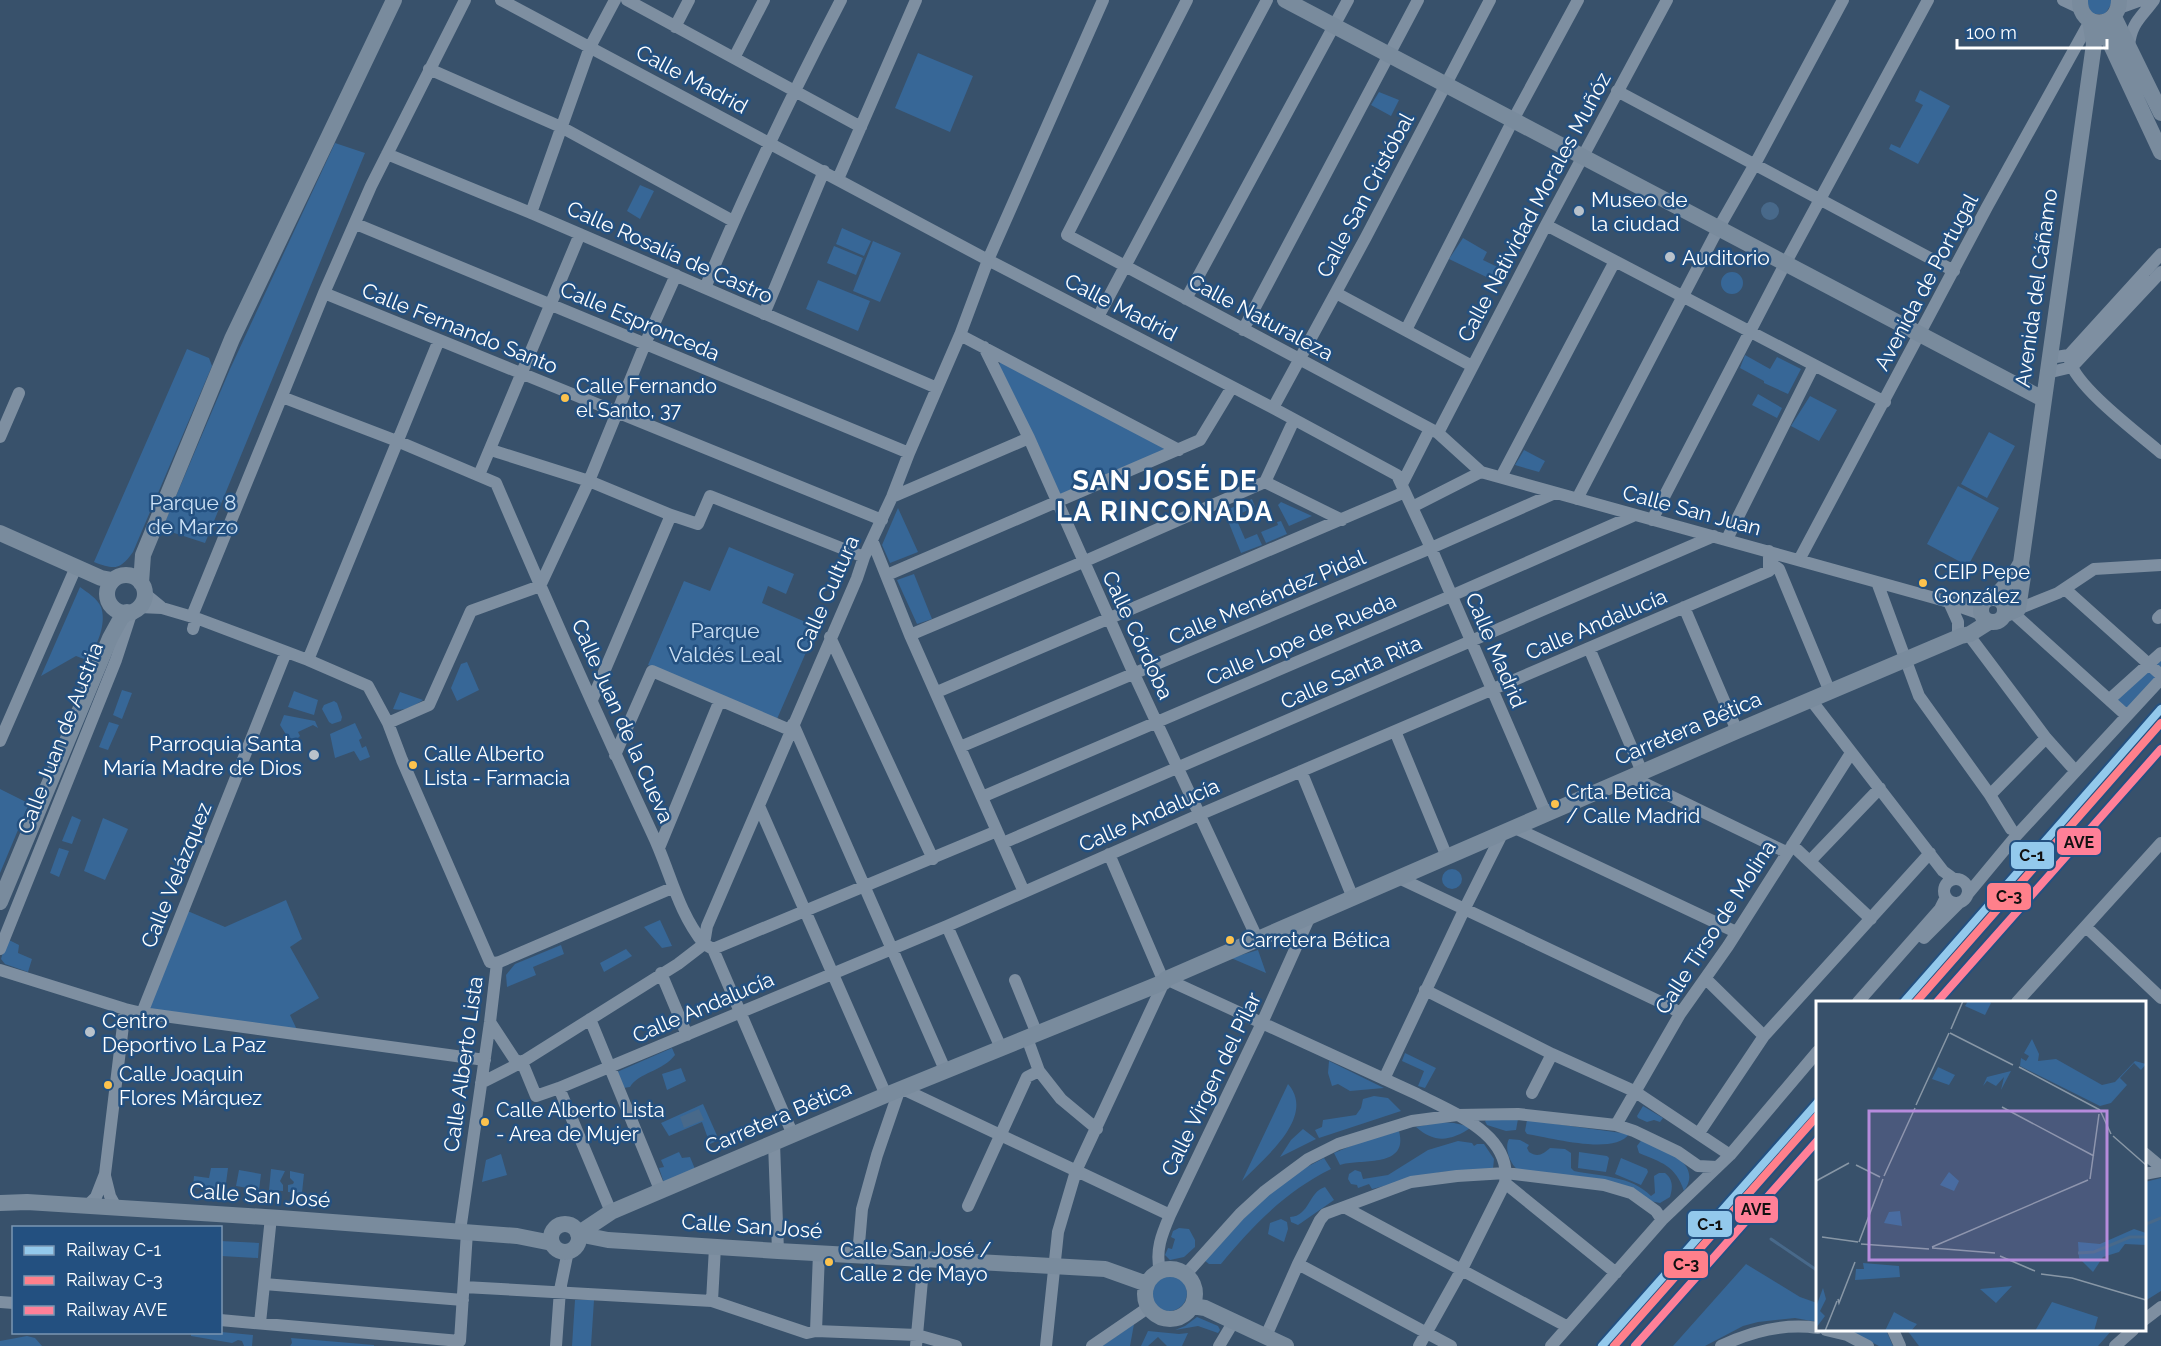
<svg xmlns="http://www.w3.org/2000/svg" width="2161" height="1346" viewBox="0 0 2161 1346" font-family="Raleway,sans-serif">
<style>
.green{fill:#376797}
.water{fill:#48698a}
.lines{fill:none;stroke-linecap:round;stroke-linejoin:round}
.stream{stroke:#48698a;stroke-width:3}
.street{stroke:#7e8fa1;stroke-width:12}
.secondary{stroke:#798b9d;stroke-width:16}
.rail-1-casing{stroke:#235080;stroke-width:12}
.rail-2-casing{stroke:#235080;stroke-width:12}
.rail-3-casing{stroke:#235080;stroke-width:12}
.rail-1{stroke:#93c9ec;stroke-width:8}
.rail-2{stroke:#ff808b;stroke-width:8}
.rail-3{stroke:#ff8098;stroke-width:8}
.poi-dot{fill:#b9c2cb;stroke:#235080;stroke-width:2}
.bus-dot{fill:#fcc24d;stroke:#235080;stroke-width:2}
.labels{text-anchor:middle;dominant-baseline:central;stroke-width:5;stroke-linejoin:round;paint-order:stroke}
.bus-label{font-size:20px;fill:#fff;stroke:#235080;text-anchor:start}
.street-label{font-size:21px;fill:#fff;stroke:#235080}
.poi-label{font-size:21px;fill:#fff;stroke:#235080;text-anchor:start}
.park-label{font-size:21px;fill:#cce1f5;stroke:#235080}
.district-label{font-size:27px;font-weight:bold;letter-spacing:1.5px;fill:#fff;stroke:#235080}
.inset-river{fill:none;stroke:#48698a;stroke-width:3}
.inset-road{fill:none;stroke:#8897a6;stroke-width:1.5}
.view{fill:#b68bdc;fill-opacity:0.15;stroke:#b68bdc;stroke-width:3}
.inset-edge{fill:none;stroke:#fff;stroke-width:3}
.line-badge{stroke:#235080;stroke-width:2}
.pale-badge-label{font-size:16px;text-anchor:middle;font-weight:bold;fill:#111}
</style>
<rect width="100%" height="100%" fill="#38516b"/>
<path class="green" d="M2085 0H2112V3L2105 14H2092Z
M918 53 973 76 950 132 895 108Z
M1920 90 1950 106 1918 164 1889 149 1891 144 1900 148 1923 105 1915 101Z
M1379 92 1399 100 1391 116 1371 105Z
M335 143 365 153 205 543 162 529 230 369Z
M640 185 654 191 640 219 627 211Z
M842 228 871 241 864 256 836 244Z
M1463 238 1487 252 1483 260 1508 272 1501 284 1449 259Z
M873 241 901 253 880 302 853 291Z
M834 246 863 258 856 275 827 263Z
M1721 283a11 11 0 1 1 22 0a11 11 0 1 1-22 0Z
M818 280 870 301 858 331 806 309Z
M187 349 209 358 212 366 133 552C120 570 115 570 94 562Z
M1745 355 1770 369 1777 357 1801 369 1788 394 1764 383V381L1740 368Z
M1000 363H1005L1165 448V450L1059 495 999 366Z
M1758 394 1782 408 1777 418 1752 405Z
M1810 396 1837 410 1819 441 1791 426Z
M1989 432 2015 446 1987 498 1961 484Z
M1524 450 1545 461 1539 472 1515 465Z
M1958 486 1999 508 1968 566 1927 544Z
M1252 499 1255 507 1235 516 1245 539 1257 534 1262 545 1241 553 1224 511Z
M1281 502 1312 516 1289 526 1278 505Z
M898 508 918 552 890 563 882 545Z
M1281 521 1287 534 1266 543 1261 532 1278 525 1277 522Z
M729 547 794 574 786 594 768 586 762 603 817 627 777 719 648 665 684 581 710 591Z
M914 574 932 619 917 624 897 580Z
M80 587C88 593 97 598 101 607 107 623 97 651 84 659L76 656 41 676Z
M2161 653V679L2127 716 2110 699Z
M467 662 479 690 457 701 451 688 461 664Z
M122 690 132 693 122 719 113 715Z
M294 691 318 700 314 715 288 707Z
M400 692 423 700C414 706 404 712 393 709Z
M334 701 337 703 342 717 341 721 332 724 329 722 322 709 324 705Z
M284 715 315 721 318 728 313 725 298 732 300 736 292 744 280 725Z
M109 722 119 725 108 750 99 747Z
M355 723 362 738 359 740 362 748 366 746 370 757 360 761 354 751 335 758 330 734Z
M0 789 28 803V806L0 873Z
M72 816 81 820 72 844 62 841Z
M103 818 128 829 105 880 84 871Z
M59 848 69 851 59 877 50 873Z
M1442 879a10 10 0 1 1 20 0a10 10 0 1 1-20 0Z
M286 900 302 939 290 947 319 998 290 1015 299 1034 142 1013 183 909 225 927Z
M660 920 672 946 662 948 644 927Z
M7 939 19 945 18 953 32 959 28 972 5 964 1 959Z
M561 945 564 954 533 967 536 975 507 987 506 975 515 964Z
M626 949 632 956 604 972 600 963Z
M1258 950 1266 973 1231 958Z
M672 1048 675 1055C663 1071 638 1073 630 1087L623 1088 617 1072Z
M1405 1053 1436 1068 1425 1088 1418 1086 1424 1071 1402 1061Z
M1329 1061 1384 1088 1350 1091 1338 1084 1332 1086 1328 1073Z
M681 1068 686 1081 667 1090 662 1074Z
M1288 1084C1317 1117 1263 1159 1242 1181Z
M1374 1096 1388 1098 1401 1111 1319 1138 1315 1130 1322 1127 1323 1120 1356 1115 1361 1108 1363 1099Z
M703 1104 719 1140 710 1144 702 1122 669 1136 661 1123Z
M1643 1106 1663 1118 1660 1122 1654 1120 1647 1122 1638 1118 1637 1116Z
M1487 1119H1518L1516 1130 1506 1131 1487 1125 1485 1121Z
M1527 1120 1629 1134C1614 1156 1548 1137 1527 1134L1525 1131Z
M1440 1122 1454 1123 1472 1127C1451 1141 1435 1144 1416 1127Z
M1303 1129 1316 1139 1280 1157 1291 1140Z
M1399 1131C1409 1169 1360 1158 1340 1165L1334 1153 1358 1143Z
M1643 1138C1663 1149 1704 1163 1684 1191 1676 1166 1661 1162 1639 1153L1637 1146Z
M1509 1139 1520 1140 1529 1145 1527 1148 1529 1152C1538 1158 1543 1154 1550 1148L1565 1149 1571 1153V1168L1574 1171C1599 1176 1632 1176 1651 1196L1655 1193 1654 1176 1659 1173H1665C1673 1179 1673 1187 1670 1197L1660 1203 1655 1202 1517 1169C1510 1163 1504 1148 1509 1139Z
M1458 1141 1472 1143 1474 1146 1477 1144H1484L1494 1159 1493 1169 1441 1172 1372 1189 1369 1184 1358 1188 1357 1185 1351 1184 1348 1179 1349 1174 1355 1170 1361 1172 1363 1179 1388 1175 1428 1150Z
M679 1152 682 1158 690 1157 695 1169 664 1183 659 1168 664 1167 661 1160Z
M1579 1152 1607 1156 1609 1158 1606 1172 1578 1168Z
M501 1154 507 1175 482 1182 486 1160Z
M1324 1158 1331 1169C1286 1191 1252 1226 1221 1264H1209L1204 1260 1260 1201 1301 1170Z
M1621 1158 1647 1169 1648 1172 1641 1185 1615 1174Z
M211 1168H228L225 1191 193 1187 194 1176 209 1178Z
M271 1169 285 1171 280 1181 283 1185V1191L269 1190Z
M239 1170 261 1174 259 1190 236 1186Z
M290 1171 304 1174 302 1193 288 1192V1185L293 1184 294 1182 290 1178Z
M2161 1178V1291L2145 1301V1182Z
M1325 1187 1334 1200 1301 1223 1298 1225 1291 1222 1290 1217C1310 1216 1308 1192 1325 1187Z
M1281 1219 1287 1222 1288 1229 1284 1242 1268 1234 1270 1223Z
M1179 1228 1189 1229 1195 1240V1247L1184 1257 1170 1260 1165 1255 1168 1248 1172 1249 1175 1239 1171 1237 1173 1231Z
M220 1241 259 1243 258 1258 221 1256Z
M1746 1264 1800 1297 1817 1303V1322L1795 1318 1758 1322 1743 1326 1705 1346H1673Z
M1151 1293a18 18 0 1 1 36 0a18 18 0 1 1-36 0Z
M575 1300H594L591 1346H572Z
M1197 1317 1218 1326 1220 1330 1218 1333 1198 1326 1175 1330 1185 1326Z
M1134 1324 1130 1346H1102Z
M1848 1330H1886L1893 1346H1879Z
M1907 1330H2112L2098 1346H1919Z
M1148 1331 1179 1334 1188 1333 1182 1346H1167L1158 1337 1148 1346H1141Z
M221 1332 253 1335 252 1346H244L242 1341 238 1340 232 1343 191 1336V1333Z
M27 1336 35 1338 42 1346H0V1341Z
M291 1338 374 1345V1346H290L292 1343Z"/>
<path class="water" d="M1761 211a9 9 0 1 1 18 0a9 9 0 1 1-18 0Z
M699 1109 704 1120 684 1128 680 1117Z"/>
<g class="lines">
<path class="stream" d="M2144 1225 2161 1218
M1771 1239 1818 1271"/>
<path class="street" d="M501 0 988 260 1273 408 1397 475 1431 548 1546 814
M627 0 861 127
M1187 0 1067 235 1438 433 1481 472 1949 602 1970 604 1983 603
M2063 0 2080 8
M2119 8 2141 0
M675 27 689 0
M2129 46C2131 23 2141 18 2154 0
M734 58 764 0
M429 69 561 127 733 221
M1617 91 1954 271
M387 154 531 213 937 388
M838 179 916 0
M531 213 590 47 615 0
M356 224 909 453
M1546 225 1885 402
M705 288C746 190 792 94 841 0
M324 293 882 520
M1336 293 1472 366
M1186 299 1348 0
M764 314 824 171
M1098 317 1267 0
M1243 330 1418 0
M1406 330 1513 120 1578 0
M960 335 1179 450
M984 347 1029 438 1134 674 1257 938
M2049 358 2069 355 2161 254
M2070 361C2076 387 2139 434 2161 453
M2047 373 2072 367 2161 272
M282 397 397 441 496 483C546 600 598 717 652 833 670 870 677 911 704 944L678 964 522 1062 481 1083
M1273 408 1366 237 1490 0
M1438 433 1546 225 1667 0
M0 437 19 393
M491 450 589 481 671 515 698 524 710 496 864 557
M479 475 580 234
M1501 477 1615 261
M1265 482 1342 520
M1402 484 1430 429
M892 497 1029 438
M1577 499 1718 229 1755 164 1843 0
M1412 507 1481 472
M1652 520 1785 264 1928 0
M1727 539 1814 365
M872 540 910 635 1024 892
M1799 560 1987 207 2089 23
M1769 562 1779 569 1830 692
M887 575 1200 440 1232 387
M1877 582 1919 696 1990 795 2011 829
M2065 589 2161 675
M144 593 161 607
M1949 602 1958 622V637
M1958 606 1981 614
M139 607 162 608 196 618 308 660 368 686 388 723 402 760 490 962 497 963
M1684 607 1737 731
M2018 609 2058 593 2094 569 2161 565
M2012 612 2127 716
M192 616 324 293 371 186 465 0
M2158 618 2161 615
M193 629 196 618
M1968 634 2046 738 2071 766
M910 635 1083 562 1265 482 1294 420
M830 637 933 859
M1589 648 1642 772
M308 660 439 340
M937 692 1405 492
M2110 699 2161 653
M592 700 671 515
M1811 700 1943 871 1954 879
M388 723 429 705 471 611 540 586 589 481 645 344 676 275
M793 724 946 1072
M1395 731 1447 857
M0 741 73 574
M960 747 1431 548 1555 493
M615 755 652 671 790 730
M1301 771 1353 898
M1631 777 1786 852
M1990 795 2046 738
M982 797 1451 596 1635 515
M759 806 886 1095
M1515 828 1736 932
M1003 843 1714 536
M1792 845 1871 919
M659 848 720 700
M1810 861 1880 788
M1399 878 1671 1007 1680 1014
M1944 891a12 12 0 1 1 24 0a12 12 0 1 1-24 0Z
M1967 895 2016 836 2161 679
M947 926 1001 1048
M2086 927 2161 998
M1924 938 1960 902
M0 949 116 660 130 617 135 610
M713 949 997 831
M497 963 672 888
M0 970 125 1009 142 1013 485 1060
M661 973 687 1035
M1166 979 1417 1094C1451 1112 1513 1134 1505 1183L1462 1269 1419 1346
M1706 979 1764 1036
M1015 980 1037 1034
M1425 990 1552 1054 1634 1091 1730 1155
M1858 1002 1940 909 1946 897
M2017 1002 2161 843
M142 1013 286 652
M590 1019 661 1192
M490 1022 515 1060 522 1062 536 1096 559 1088 947 926 1201 814 1769 571V551
M1027 1038 1039 1071 1061 1099 1097 1129
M1384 1079 1464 910 1502 834
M559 1088 611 1212
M903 1089 1170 1215
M1532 1093 1552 1054
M1616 1125 1680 1014 1728 946 1851 753
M1699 1133 1764 1036 1930 853
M793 1135 713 949 704 944 707 926 857 578 864 557 892 497 909 453 960 335 988 260 1103 0
M774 1143 778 1251
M2144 1153 2161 1167
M2144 1174 2161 1171
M105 1176 110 1196 117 1209
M1505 1183 1616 1273
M968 1206 1027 1077 1039 1071
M86 1207 96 1197 105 1174 125 1009
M1344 1207 1568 1327
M460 1231 490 1022 497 963
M858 1255 862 1209 877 1155 899 1091
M1298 1264 1451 1346
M1160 1271C1155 1250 1162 1234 1170 1215L1262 1023 1310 916
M1186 1274 1240 1214 1265 1191 1308 1159 1338 1144 1412 1121 1457 1115 1518 1114 1616 1125 1634 1131 1678 1152 1698 1166 1717 1167
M264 1284 463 1300
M464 1287 712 1301 807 1333 816 1331 917 1335 956 1346
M712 1301 715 1247
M0 1302 14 1303
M220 1320 460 1341 467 1232
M2144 1320 2161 1307
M260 1323 271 1217
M1826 1330 1847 1335 1868 1346
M1893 1330 1900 1346
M816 1331 819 1253
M1266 1336 1298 1264 1320 1220 1325 1214 1411 1182 1457 1176 1506 1173 1604 1185 1631 1193 1656 1211 1662 1220
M556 1346 560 1290 568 1251
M916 1346 924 1258
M1046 1346 1058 1232 1076 1171 1164 982 1109 854
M1092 1346 1149 1307
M1219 1346 1234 1321
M1551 1346 1662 1220 1730 1155 1818 1051
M1721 1346C1752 1331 1783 1323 1818 1328
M2115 1346 2133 1330"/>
<path class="secondary" d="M1285 0 2043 399
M2080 0C2079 30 2119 30 2119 0
M2114 17 2161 113
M2095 22 2105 32 2161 152
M0 533 101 578 112 580
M107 594a19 19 0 1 1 38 0a19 19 0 1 1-38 0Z
M141 583 143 555 232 339 394 0
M1981 610a12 12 0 1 1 24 0a12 12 0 1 1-24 0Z
M1994 598 2013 577 2021 563
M2004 615 2018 609 2023 576 2021 563 2094 44 2090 20
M0 902 110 638 121 618 127 612
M0 1203 27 1202 280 1218 517 1236 552 1243
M551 1238a14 14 0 1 1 28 0a14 14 0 1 1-28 0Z
M578 1234 611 1212 886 1095 1164 982 1166 979 1737 731 1961 636 1970 634 1989 622
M578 1234 608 1240 778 1251 1105 1269 1147 1284
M1145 1294a25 25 0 1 1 50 0a25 25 0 1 1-50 0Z
M1192 1306 1205 1308 1286 1346"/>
<defs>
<path id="rail-1" d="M1904 1002 2161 709
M1602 1346 1818 1102"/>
<path id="rail-2" d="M1916 1002 2161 723
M1614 1346 1818 1115"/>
<path id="rail-3" d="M1937 1002 2161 749
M1635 1346 1818 1140"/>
</defs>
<use href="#rail-1" class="rail-1-casing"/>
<use href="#rail-2" class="rail-2-casing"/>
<use href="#rail-3" class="rail-3-casing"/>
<use href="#rail-1" class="rail-1"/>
<use href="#rail-2" class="rail-2"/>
<use href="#rail-3" class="rail-3"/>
</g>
<g class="poi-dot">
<circle cx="1579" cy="211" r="6"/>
<circle cx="1670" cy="257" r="6"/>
<circle cx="314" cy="755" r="6"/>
<circle cx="90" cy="1032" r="6"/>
</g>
<g class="bus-dot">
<circle cx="565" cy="398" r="5"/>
<circle cx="1923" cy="583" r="5"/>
<circle cx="413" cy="765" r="5"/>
<circle cx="1555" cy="804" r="5"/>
<circle cx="1230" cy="940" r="5"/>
<circle cx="108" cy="1085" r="5"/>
<circle cx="485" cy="1122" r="5"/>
<circle cx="829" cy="1262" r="5"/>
</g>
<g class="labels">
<g class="bus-label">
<text x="576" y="386">Calle Fernando<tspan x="576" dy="24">el Santo, 37</tspan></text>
<text x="1934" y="572">CEIP Pepe<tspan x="1934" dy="24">González</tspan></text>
<text x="424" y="754">Calle Alberto<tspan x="424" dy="24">Lista - Farmacia</tspan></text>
<text x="1566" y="792">Crta. Betica<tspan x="1566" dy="24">/ Calle Madrid</tspan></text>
<text x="1241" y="940">Carretera Bética</text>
<text x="119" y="1074">Calle Joaquin<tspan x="119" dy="24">Flores Márquez</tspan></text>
<text x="496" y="1110">Calle Alberto Lista<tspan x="496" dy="24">- Area de Mujer</tspan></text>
<text x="840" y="1250">Calle San José /<tspan x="840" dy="24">Calle 2 de Mayo</tspan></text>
</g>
<g class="street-label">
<text transform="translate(692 79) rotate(28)">Calle Madrid</text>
<text transform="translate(1365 195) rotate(-62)">Calle San Cristóbal</text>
<text transform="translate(1534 207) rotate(-62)">Calle Natividad Morales Muñóz</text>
<text transform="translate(670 252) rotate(24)">Calle Rosalía de Castro</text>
<text transform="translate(1926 282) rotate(-62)">Avenida de Portugal</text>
<text transform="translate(2036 288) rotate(-82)">Avenida del Cáñamo</text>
<text transform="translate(1121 307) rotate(27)">Calle Madrid</text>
<text transform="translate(1261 317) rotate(28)">Calle Naturaleza</text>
<text transform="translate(640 321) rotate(23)">Calle Espronceda</text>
<text transform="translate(460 328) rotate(22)">Calle Fernando Santo</text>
<text transform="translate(1692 510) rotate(15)">Calle San Juan</text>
<text transform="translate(827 594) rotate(-66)">Calle Cultura</text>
<text transform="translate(1267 597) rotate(-23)">Calle Menéndez Pidal</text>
<text transform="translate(1596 624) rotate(-23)">Calle Andalucía</text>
<text transform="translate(1138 635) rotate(65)">Calle Córdoba</text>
<text transform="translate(1301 639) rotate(-23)">Calle Lope de Rueda</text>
<text transform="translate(1496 650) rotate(67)">Calle Madrid</text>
<text transform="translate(1351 672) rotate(-24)">Calle Santa Rita</text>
<text transform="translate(623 721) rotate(66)">Calle Juan de la Cueva</text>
<text transform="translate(1688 728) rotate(-23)">Carretera Bética</text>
<text transform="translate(60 738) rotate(-69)">Calle Juan de Austria</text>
<text transform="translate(1149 815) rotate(-24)">Calle Andalucía</text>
<text transform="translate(176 875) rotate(-68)">Calle Velázquez</text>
<text transform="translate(1715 927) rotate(-57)">Calle Tirso de Molina</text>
<text transform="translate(703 1007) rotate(-23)">Calle Andalucía</text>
<text transform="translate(463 1064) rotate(-82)">Calle Alberto Lista</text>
<text transform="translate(1211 1084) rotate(-64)">Calle Virgen del Pilar</text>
<text transform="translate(778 1117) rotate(-23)">Carretera Bética</text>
<text transform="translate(260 1195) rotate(4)">Calle San José</text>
<text transform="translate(752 1226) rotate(4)">Calle San José</text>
</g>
<g class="poi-label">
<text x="1591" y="199">Museo de<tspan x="1591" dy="24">la ciudad</tspan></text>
<text x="1682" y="257">Auditorio</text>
<text x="302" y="743" text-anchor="end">Parroquia Santa<tspan x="302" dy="24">María Madre de Dios</tspan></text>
<text x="102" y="1020">Centro<tspan x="102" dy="24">Deportivo La Paz</tspan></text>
</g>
<g class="park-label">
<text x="193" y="502">Parque 8<tspan x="193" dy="24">de Marzo</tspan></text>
<text x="725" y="630">Parque<tspan x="725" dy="24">Valdés Leal</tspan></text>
</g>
<g class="district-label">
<text x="1165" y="480">SAN JOSÉ DE<tspan x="1165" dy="31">LA RINCONADA</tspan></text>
</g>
</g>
<g transform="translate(1816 1001)">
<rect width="330" height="330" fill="#38516b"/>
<path d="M152 0H173L175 2 169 14 149 5ZM216 38 223 53 222 60 240 58 286 84 299 81 319 60 330 63 325 69 318 62 304 77 311 84 295 102 284 105 204 65 205 57 210 60 213 55 208 52ZM122 66 139 74 133 84 116 78ZM195 70 185 89 188 76 180 85 171 80 167 85 171 76ZM133 171 143 180 138 190 124 184ZM84 210 86 225 68 222 73 211ZM318 228 330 232V244L309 243 303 251 287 256 277 271 263 257 262 241 284 243ZM47 262 83 265 84 276 39 279 40 268H48ZM196 285 180 302 164 288ZM7 287 10 298 4 310 9 315 0 327V306ZM236 301 282 316 278 330H219ZM78 311 94 320 101 323 95 330H69Z" fill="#376797"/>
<path class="inset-river" d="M262 252 278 251 314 236H330"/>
<path class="inset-road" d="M135 28 147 0M134 32 197 64M203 66 284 109M100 104 133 32M186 106 278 155M284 109 295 133M297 135 330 164M40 164 64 176M68 175 99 107M274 178 283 113M0 180 33 162M6 236 42 241M43 241 67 178M45 243 113 248M116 246 272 179M116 247 179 252M184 255 219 270M225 273 256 277 330 299M22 298 23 302 39 261M9 330 21 300"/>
<path class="view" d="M53 110H291V259H53Z"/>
<rect width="330" height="330" class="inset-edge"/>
</g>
<g class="line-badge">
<rect x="2056" y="827" width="46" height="29" rx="6" fill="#ff8098"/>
<rect x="2010" y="841" width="45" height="29" rx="6" fill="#93c9ec"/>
<rect x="1986" y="882" width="46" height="29" rx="6" fill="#ff808b"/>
<rect x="1734" y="1195" width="45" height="29" rx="6" fill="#ff8098"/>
<rect x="1687" y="1210" width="46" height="28" rx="6" fill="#93c9ec"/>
<rect x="1663" y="1250" width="46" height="29" rx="6" fill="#ff808b"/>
</g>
<g class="pale-badge-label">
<text x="2079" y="848">AVE</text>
<text x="2032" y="861">C-1</text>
<text x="2009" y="902">C-3</text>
<text x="1756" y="1215">AVE</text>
<text x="1710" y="1230">C-1</text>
<text x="1686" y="1270">C-3</text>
</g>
<rect x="12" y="1226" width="210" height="108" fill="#235080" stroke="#7b96b3" stroke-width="1.5"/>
<rect x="24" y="1246" width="30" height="9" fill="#93c9ec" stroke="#7b96b3" stroke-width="1.5"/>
<text x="66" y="1256" font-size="18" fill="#ffffff">Railway C-1</text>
<rect x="24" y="1276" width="30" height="9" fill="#ff808b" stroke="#7b96b3" stroke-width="1.5"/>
<text x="66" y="1286" font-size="18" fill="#ffffff">Railway C-3</text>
<rect x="24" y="1306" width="30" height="9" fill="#ff8098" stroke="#7b96b3" stroke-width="1.5"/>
<text x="66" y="1316" font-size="18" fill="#ffffff">Railway AVE</text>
<path d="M1957 39v9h150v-9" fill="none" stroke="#ffffff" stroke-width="3"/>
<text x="1966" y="39" font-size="18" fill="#ffffff" stroke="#235080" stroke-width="4.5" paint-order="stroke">100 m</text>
</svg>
